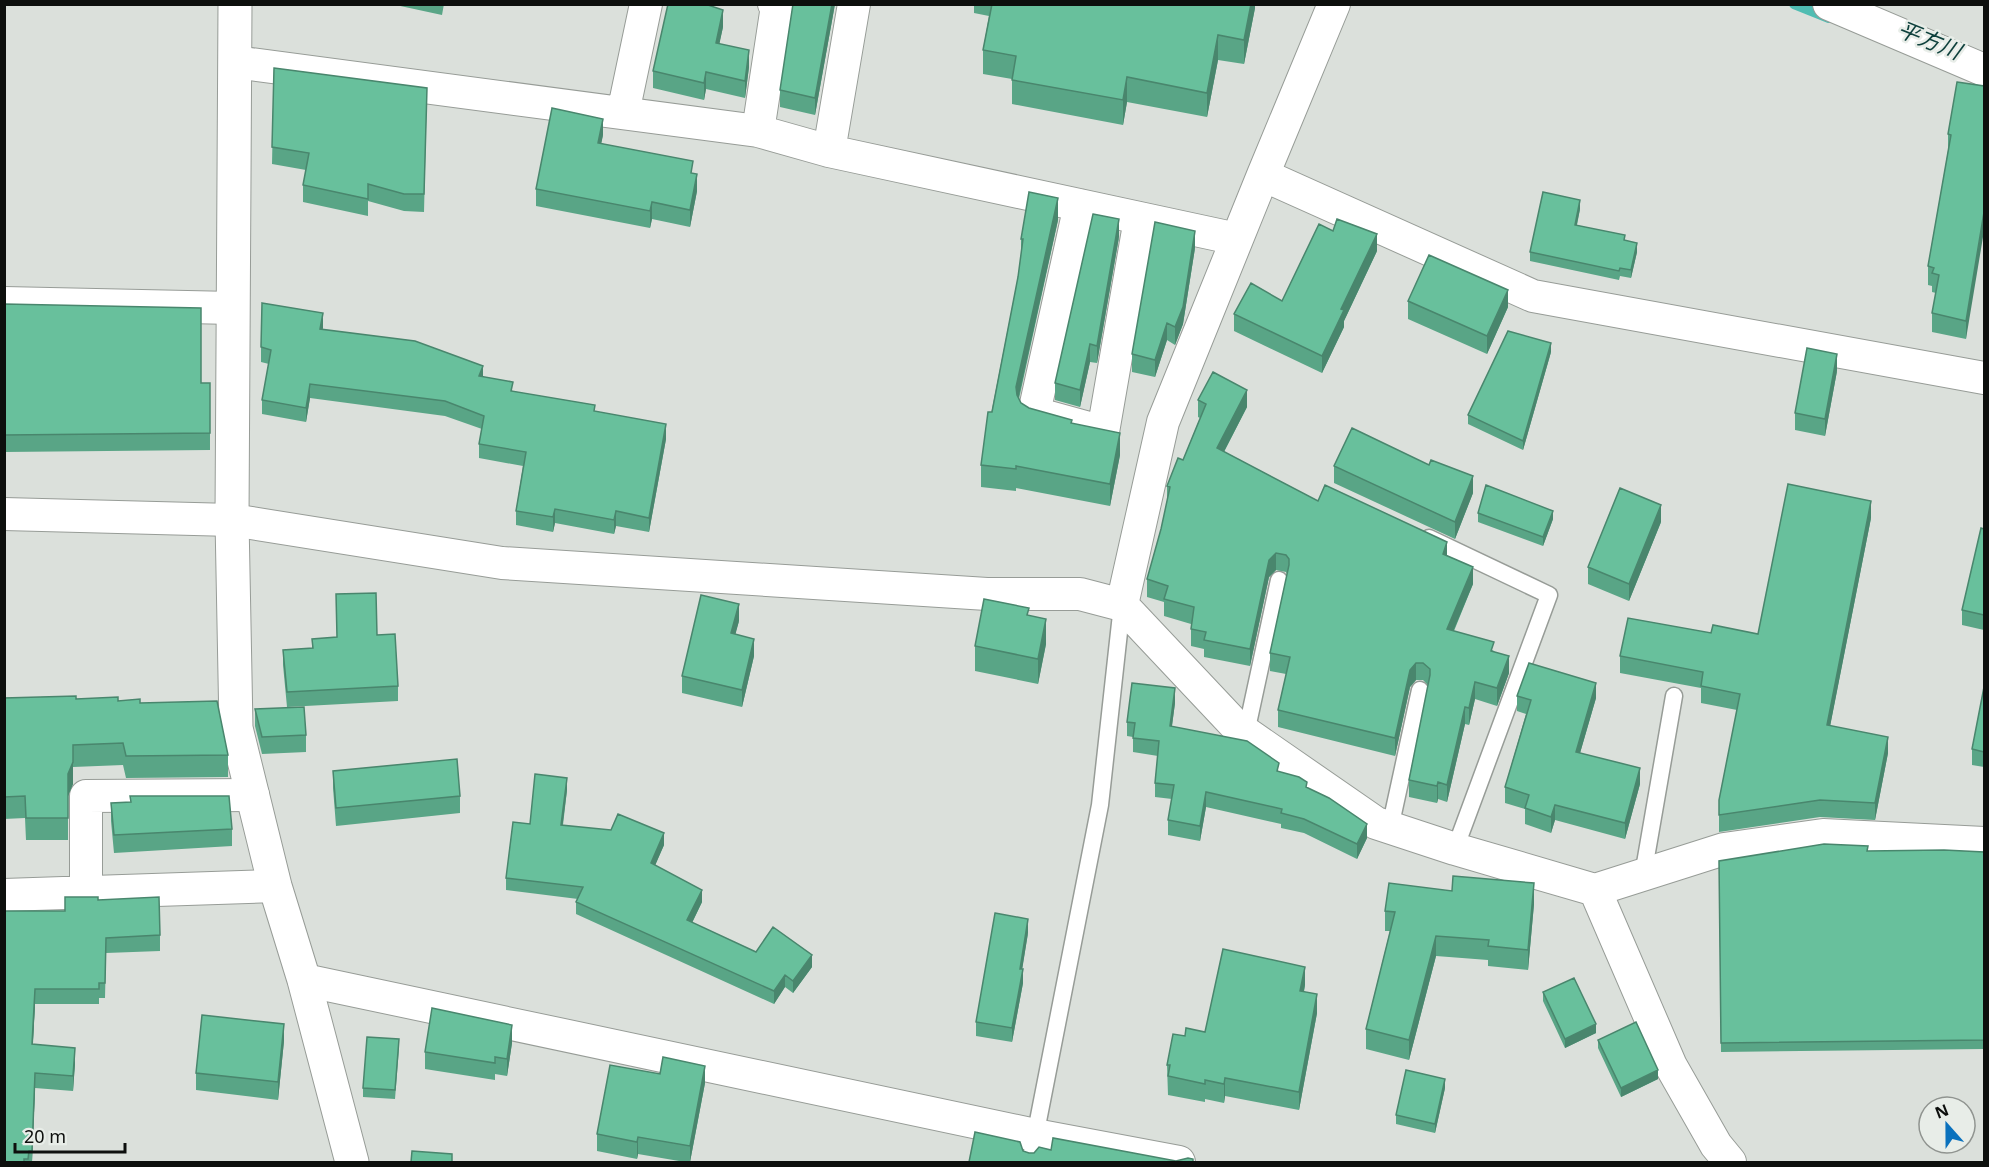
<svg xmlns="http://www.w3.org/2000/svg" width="1989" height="1167" viewBox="0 0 1989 1167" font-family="'Noto Sans','Noto Sans JP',sans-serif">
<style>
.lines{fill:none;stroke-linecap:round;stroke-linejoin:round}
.stream{stroke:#50bdb2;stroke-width:10}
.service-casing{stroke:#979c97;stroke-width:19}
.minor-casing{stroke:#979c97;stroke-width:34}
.tertiary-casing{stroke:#979c97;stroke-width:35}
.service{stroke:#fff;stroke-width:16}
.minor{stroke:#fff;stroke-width:32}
.tertiary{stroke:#fff;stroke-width:33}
.wall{fill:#59a586}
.shaded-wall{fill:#49866d}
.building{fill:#68c09c;stroke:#49866d;stroke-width:1.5}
.labels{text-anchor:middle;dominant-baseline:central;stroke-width:5;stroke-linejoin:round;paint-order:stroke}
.water-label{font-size:22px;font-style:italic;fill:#0f413d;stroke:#e8ede8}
</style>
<rect width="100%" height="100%" fill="#dbe0db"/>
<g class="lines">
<path class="stream" d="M1794 4 1829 18"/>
<defs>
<path id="service" d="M1429 538 1549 595 1455 849
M1246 733 1279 580
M1390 828 1420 690
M1643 875 1674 696
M1030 1162 1100 805 1122 605"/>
<path id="minor" d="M1829 4 1984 70
M235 62 758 131 829 151 1237 239
M623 113 646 4
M758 131 777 6 774 4
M829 151 854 4
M1263 175 1533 296 1984 378
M1080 205 1034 413 1103 432 1140 219
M4 303 233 308
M4 514 232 520 502 563 987 594H1080L1122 605 1236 726 1376 823 1455 849 1595 890 1724 849 1823 835 1984 843
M1122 605 1163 422 1263 175 1334 4
M1595 890 1671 1066 1716 1145 1730 1162
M86 892V796L253 795
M4 895 275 886
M304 980 1035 1135 1179 1162"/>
<path id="tertiary" d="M235 4 232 520 236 728 275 886 304 980 352 1162"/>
</defs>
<use href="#service" class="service-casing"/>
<use href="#minor" class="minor-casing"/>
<use href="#tertiary" class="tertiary-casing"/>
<use href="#service" class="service"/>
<use href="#minor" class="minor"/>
<use href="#tertiary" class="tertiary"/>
</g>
<path class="wall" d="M391 4H444L442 15Z
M793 4H835L815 115 780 107V90Z
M974 4H1255V8L1244 64 1218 60 1207 117 1127 102 1123 125 1012 104V79L983 74V50L989 16 974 13Z
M723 27 719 44 749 67 745 98 706 89 704 100 653 88V71Z
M274 68 427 88 424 212 404 211 368 201V216L303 202V185L306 170 272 164Z
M1984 86 1966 339 1932 332V313L1936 293 1932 292V286L1928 285V266L1948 151V134Z
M603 135 601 143 693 174 697 191 690 227 652 219 650 228 536 206V189Z
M1580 209 1577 225 1625 240 1637 252 1631 278 1620 276 1619 280 1530 261V252Z
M1058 220 1019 399 1021 403 1029 408 1072 423 1120 455 1110 506 1016 488V491L981 487V465L1018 277 1021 257V239Z
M1119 237 1097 363 1090 362 1080 407 1055 400V383Z
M1195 248 1183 324 1175 345 1167 340 1155 377 1132 372V354Z
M1377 251 1344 321V327L1322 373 1234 331V314L1282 301Z
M1408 301 1508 307 1487 354 1408 319Z
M4 304 201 383H210V450L4 452Z
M323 329 483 377 513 391 595 411 666 439 649 532 616 526 614 534 555 523 553 532 516 525V511L523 466 479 458V444L482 429 445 416 310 398 306 422 262 414V400L269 364 261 362V347Z
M1551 352 1523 450 1468 424V415Z
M1837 371 1825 436 1795 430V413Z
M1198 400 1247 407 1224 452 1318 501 1447 556 1473 584 1454 631 1494 651 1509 673 1497 706 1475 699 1469 725 1465 724 1447 802 1438 799 1437 803 1409 797V780L1428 685 1423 680H1416L1410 687 1395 756 1278 727V710L1286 674 1270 671V653L1287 574 1286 572 1276 570 1269 577 1250 666 1204 657V649L1191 646V624L1164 616V602L1147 597V579L1161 529 1167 502V486L1183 460 1200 418 1198 417Z
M1429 465 1473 493 1455 539 1334 483V466Z
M1478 513 1553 519 1543 546 1478 522Z
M1871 518 1830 726 1888 753 1875 820 1820 817 1719 832V800L1737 710 1701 703V688L1620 673V656L1711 633 1758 634Z
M1661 522 1629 601 1588 584V567Z
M1984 529V630L1962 625V610Z
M336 594 377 635 398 686V701L287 707 283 665V650L312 648V639L337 638Z
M1029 615 1046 644 1038 684 975 671V646Z
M739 621 735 634 754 656 742 707 682 693V676Z
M1984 687V767L1972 765V749Z
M1517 696 1596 698 1580 753 1640 784 1625 839 1555 820 1551 833 1525 824V809L1505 803V787L1526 714 1517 711Z
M4 698 76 699 140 703 228 755V777L126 778 123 765 73 767V784L68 796V840H26L25 818 4 819Z
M1175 703 1172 726 1279 772 1307 787 1367 838 1357 859 1304 833 1281 828V824L1206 807 1200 841 1168 835V820L1172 799 1155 797V783L1158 756 1133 752V737L1127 736V722Z
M255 709 306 735V752L262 754 255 726Z
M333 771 460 796V813L336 826 333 788Z
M567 790 563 825 664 845 655 865 702 902 692 923 756 952 812 967 793 993 785 987 774 1004 576 914V902L578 899 506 890V878L530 824Z
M111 803 232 829V846L114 853 111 821Z
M1868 851 1984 852V1049L1721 1052 1719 861Z
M1534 904 1528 970 1488 966V960L1436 956 1409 1060 1366 1049V1029L1390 931H1385V911Z
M4 911H65L160 935V951L106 953 105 998H99V1004H35L33 1044 75 1063 73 1091 35 1088 32 1162H4Z
M1028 933 1022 969 1023 983 1012 1042 976 1036V1022Z
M1305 985 1304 992 1317 1013 1299 1110 1225 1096 1224 1103 1205 1099V1102L1168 1095 1167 1065 1205 1032Z
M1543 992 1596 1033 1565 1048 1543 1001Z
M1598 1040 1658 1079 1621 1097 1598 1048Z
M284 1041 278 1100 196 1090V1073Z
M512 1043 507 1076 495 1074V1080L425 1069V1052Z
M399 1048 395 1099 363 1097V1088Z
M660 1074 705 1083 690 1162H685L638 1154 637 1159 597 1151V1134Z
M1445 1088 1435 1133 1396 1124V1115Z"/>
<path class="shaded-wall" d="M832 4H835L815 115V98Z
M1251 4H1255V8L1244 64V40Z
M723 10V27L716 60V43Z
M1218 35V60L1207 117V93Z
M749 50V67L745 98V81Z
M706 72V89L704 100V83Z
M1127 77V102L1123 125V100Z
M603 119V135L598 160V143Z
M697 174V191L690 227V210Z
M1058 198V220L1016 409V387Z
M1580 200V209L1575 233V225Z
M652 202V219L650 228V211Z
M1984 212V231L1966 339V321Z
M1119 219V237L1097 363V346Z
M1195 231V248L1183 324 1175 345V327Z
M1377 234V251L1344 321V327L1322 373V356L1341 309Z
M1637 243V252L1631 278V270Z
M1508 290V307L1487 354V336Z
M323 313V328L320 343V329Z
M1167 323V340L1155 377V360Z
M1551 343V352L1523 450V441Z
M1090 344V362L1080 407V390Z
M1837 354V371L1825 436V419Z
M483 366V380L479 376Z
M310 384V398L306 422V408Z
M1247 390V407L1217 465V448Z
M666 424V439L649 532V518Z
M1120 433V455L1110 506V484Z
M1473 476V493L1455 539V522Z
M1871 501V518L1827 742V725Z
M1661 505V522L1629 601V584Z
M555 509V523L553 532V517Z
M616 511V526L614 534V520Z
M1553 511V519L1543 546V537Z
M1447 542V559L1443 554Z
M1276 553V570L1269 577 1250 666V649L1269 560Z
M1473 567V584L1447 646V629Z
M739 604V621L731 651V633Z
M1046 619V644L1038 684V659Z
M754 639V656L742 707V690Z
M1509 656V673L1497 706V688Z
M1416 663V680L1410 687 1395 756V738L1410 670Z
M1475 682V699L1469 725V708Z
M1596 683V698L1576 767V752Z
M1175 688V703L1170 740V726Z
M1465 707V724L1447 802V785Z
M1888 737V753L1875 820V803Z
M73 762V784L68 796V774Z
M1640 768V784L1625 839V823Z
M567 778V790L561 837V825Z
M1438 782V799L1437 803V786Z
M1206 792V807L1200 841V826Z
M1555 805V820L1551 833V817Z
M1367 824V838L1357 859V844Z
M664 833V845L651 875V863Z
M1534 883V904L1528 970V950Z
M702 890V902L687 933V920Z
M1028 919V933L1020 983V969Z
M1436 936V956L1409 1060V1040Z
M812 955V967L793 993V981Z
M1305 967V985L1300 1009V991Z
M1023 969V983L1012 1042V1028Z
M785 975V987L774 1004V991Z
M35 989V1004L32 1059V1044Z
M1317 994V1013L1299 1110V1092Z
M284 1024V1041L278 1100V1082Z
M1596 1024V1033L1565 1048V1039Z
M512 1025V1043L507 1076V1059Z
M75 1048V1063L73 1091V1076Z
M705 1066V1083L690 1162V1146Z
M1658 1070V1079L1621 1097V1088Z
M35 1073V1088L32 1162V1151Z
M1225 1078V1096L1224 1103V1084Z
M1445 1079V1088L1435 1133V1124Z
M638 1137V1154L637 1159V1142Z"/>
<path class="building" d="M668 4H705L723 10 716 43 749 50 745 81 706 72 704 83 653 71Z
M793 4H832L815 98 780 90Z
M992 4H1251L1244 40 1218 35 1207 93 1127 77 1123 100 1012 80 1016 56 983 50Z
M274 68 427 88 424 194H404L368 184V199L303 185 309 153 272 147Z
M1957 82 1984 86V212L1966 321 1932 313 1939 275 1932 273 1934 268 1928 266 1951 135 1948 134Z
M552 108 603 119 598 143 693 161 691 173 697 174 690 210 652 202 650 211 536 189Z
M1029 192 1058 198 1016 387 1017 395 1021 403 1029 408 1072 420 1071 423 1120 433 1110 484 1016 466V469L981 465 988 412H992L1018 277 1023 239H1021Z
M1543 192 1580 200 1575 225 1625 235 1624 240 1637 243 1631 270 1620 268 1619 271 1530 252Z
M1093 214 1119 219 1097 346 1090 344 1080 390 1055 383Z
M1337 219 1377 234 1341 309 1344 310 1322 356 1234 314 1251 283 1282 301 1319 224 1333 231Z
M1155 222 1195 231 1183 307 1175 327 1167 323 1155 360 1132 354Z
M1429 255 1508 290 1487 336 1408 301Z
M262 303 323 313 320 329 415 341 483 366 479 376 513 382 511 391 595 405 594 411 666 424 649 518 616 511 614 520 555 509 553 517 516 511 526 452 479 444 484 416 445 401 310 384 306 408 262 400 271 350 261 347Z
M4 304 201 308V383H210V433L4 435Z
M1508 331 1551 343 1523 441 1468 415Z
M1807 348 1837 354 1825 419 1795 413Z
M1213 372 1247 390 1217 448 1318 501 1325 485 1447 542 1443 554 1473 567 1447 629 1494 642 1491 651 1509 656 1497 688 1475 682 1469 708 1465 707 1447 785 1438 782 1437 786 1409 780 1430 675V669L1423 663H1416L1410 670 1395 738 1278 710 1290 657 1270 653 1289 565V559L1286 555 1276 553 1269 560 1250 649 1204 640 1206 632 1191 629 1194 607 1164 599 1168 586 1147 579 1161 529 1170 487 1167 486 1178 458 1183 460 1206 404 1198 400Z
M1352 428 1429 465 1431 460 1473 476 1455 522 1334 466Z
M1788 484 1871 501 1827 725 1888 737 1875 803 1820 800 1719 815V800L1740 694 1701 686 1703 672 1620 656 1628 618 1711 633 1713 625 1758 634Z
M1486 485 1553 511 1543 537 1478 513Z
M1620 488 1661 505 1629 584 1588 567Z
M1981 528 1984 529V615L1962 610Z
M376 593 377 635 395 634 398 686 287 692 283 650 313 648 312 639 337 637 336 594Z
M701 595 739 604 731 633 754 639 742 690 682 676Z
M984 599 1029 608 1027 615 1046 619 1038 659 975 646Z
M1529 663 1596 683 1576 752 1640 768 1625 823 1555 805 1551 817 1525 808 1529 795 1505 787 1531 700 1517 696Z
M1132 683 1175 688 1170 726 1247 741 1279 763 1277 771 1299 777 1307 782 1306 787 1329 798 1367 824 1357 844 1304 819 1281 813 1282 809 1206 792 1200 826 1168 820 1174 785 1155 783 1159 741 1133 738 1135 723 1127 722Z
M1984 687V752L1972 749Z
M76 696V699L118 697V701L140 699V703L217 701 228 755 126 756 123 743 73 745V762L68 774V818H26L25 796 4 797V698Z
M304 707 306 735 262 737 255 709Z
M457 759 460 796 336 808 333 771Z
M535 774 567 778 561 825 611 830 618 814 664 833 651 863 702 890 687 920 756 952 773 927 812 955 793 981 785 975 774 991 576 902 583 887 506 878 513 822 530 824Z
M130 796H229L232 829 114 835 111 803 131 802Z
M1824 844 1868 846 1867 851 1944 850 1984 852V1040L1721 1043 1719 861Z
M1453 876 1534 883 1528 950 1488 946 1489 940 1436 936 1409 1040 1366 1029 1395 912 1385 911 1389 883 1452 891Z
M65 897H98V900L159 897 160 935 106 938 105 983H99V989H35L32 1044 75 1048 73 1076 35 1073 32 1151H29L28 1159H24V1162H4V911H65Z
M995 913 1028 919 1020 969H1023L1012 1028 976 1022Z
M1223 949 1305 967 1300 991 1317 994 1299 1092 1225 1078 1224 1084 1205 1080V1084L1168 1076 1170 1065H1167L1173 1034 1185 1036 1186 1028 1205 1032Z
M1574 978 1596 1024 1565 1039 1543 992Z
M432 1008 512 1025 507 1059 495 1057V1063L425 1052Z
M202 1015 284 1024 278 1082 196 1073Z
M1636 1022 1658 1070 1621 1088 1598 1040Z
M367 1037 399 1039 395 1090 363 1088Z
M663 1057 705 1066 690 1146 638 1137 637 1142 597 1134 610 1065 660 1074Z
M1406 1070 1445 1079 1435 1124 1396 1115Z
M975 1132 1020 1142 1023 1151 1029 1153H1034L1039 1147 1051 1150 1053 1138 1176 1161 1188 1158 1193 1159V1162H969Z
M412 1151 452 1154V1162H411Z"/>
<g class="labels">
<g class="water-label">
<text transform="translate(1930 39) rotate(22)">平方川</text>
</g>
</g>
<rect width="1989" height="1167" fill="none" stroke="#0d0f0d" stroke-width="12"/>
<g transform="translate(1947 1125) rotate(339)"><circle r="28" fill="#e8ede8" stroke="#909490" stroke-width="1.5"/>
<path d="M0-4.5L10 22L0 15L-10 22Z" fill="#0a71bd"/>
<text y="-9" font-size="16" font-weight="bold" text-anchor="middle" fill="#0d0f0d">N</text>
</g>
<path d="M15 1143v9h110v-9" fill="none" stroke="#0d0f0d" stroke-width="3"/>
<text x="24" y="1143" font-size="18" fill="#0d0f0d" stroke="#e8ede8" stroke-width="4.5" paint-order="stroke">20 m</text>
</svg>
